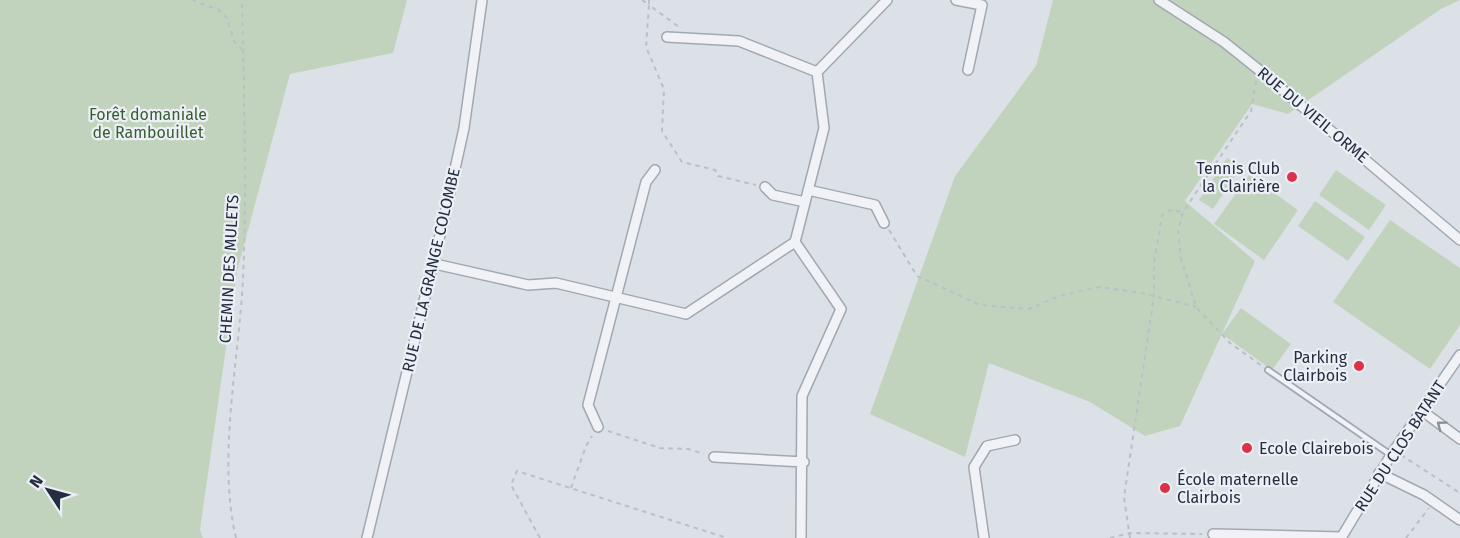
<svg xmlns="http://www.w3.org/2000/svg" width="1460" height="538" viewBox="0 0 1460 538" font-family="'Fira Sans',sans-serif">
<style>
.green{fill:#c2d3bd}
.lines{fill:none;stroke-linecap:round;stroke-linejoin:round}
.lane-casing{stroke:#a1a8b2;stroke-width:8}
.street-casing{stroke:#a1a8b2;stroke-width:12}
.path{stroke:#bbbfc7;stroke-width:2;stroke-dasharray:4.5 4.5;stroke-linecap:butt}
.lane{stroke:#f0f2f6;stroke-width:4.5}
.street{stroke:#f0f2f6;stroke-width:9}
.oneway{stroke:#8a909b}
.poi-dot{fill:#dc3247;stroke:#ecf0f6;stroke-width:2}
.labels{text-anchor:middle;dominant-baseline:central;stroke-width:4.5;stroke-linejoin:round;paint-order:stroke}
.park-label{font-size:16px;fill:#375e30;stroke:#ecf0f6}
.street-label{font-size:16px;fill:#242e40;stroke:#ecf0f6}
.poi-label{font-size:16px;fill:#242e40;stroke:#ecf0f6;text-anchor:end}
</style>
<rect width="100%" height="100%" fill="#dce1e8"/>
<path class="green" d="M0 0H407L393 53 290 74 237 271 200 530 203 538H0Z
M1053 0H1460L1441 9 1288 114 1252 104 1185 201 1255 261 1180 426 1145 436 1090 402 989 363 965 457 870 414 955 176 1036 66Z
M1227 158 1241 167 1213 209 1199 200Z
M1336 170 1386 205 1369 230 1319 195Z
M1249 175 1298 210 1264 260 1214 224Z
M1315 201 1365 237 1348 261 1298 226Z
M1390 220 1460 268V325L1430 369 1333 302Z
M1241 308 1291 344 1272 370 1222 334Z"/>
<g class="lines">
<defs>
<path id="lane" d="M1268 370 1391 455"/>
<path id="street" d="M956 0 982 5 968 70
M1159 0 1224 42 1259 70 1460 240
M667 37 739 41 817 72
M765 187 773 195 805 202
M808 190 875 205 884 223
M435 264 528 285 556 283 686 314 795 242
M1421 410 1460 439
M598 427 588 405 646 182 655 170
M714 457 804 462
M1379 473 1424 495 1460 520
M1213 534 1342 537
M367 538 445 214 464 128 482 0
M801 538 802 396 841 309 795 242 824 128 817 72 887 0
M984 538 974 467 987 446 1015 440
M1341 538 1391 455 1460 355"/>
</defs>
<use href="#lane" class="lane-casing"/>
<use href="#street" class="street-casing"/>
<path class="path" d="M192 0 219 10 227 18 234 41 243 51
M642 0 649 5 646 47 664 89 662 131 682 162 715 170 718 176 756 185
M649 0V5L679 27
M1256 81 1251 111 1183 212 1178 231 1181 258 1196 307 1230 343 1262 366
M889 230 917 276 980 305 1029 309 1059 296 1099 287 1142 293 1196 307
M608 431 660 448 688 449 704 454
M1401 455 1460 493
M571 488 586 446 592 436
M236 538C217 458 239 361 243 279 247 186 244 93 242 0
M540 538 511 485 517 471 727 538
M1110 538 1130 533 1202 534
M1130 538 1124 497 1154 296V263L1162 215 1170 210 1182 212
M1406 538 1429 508"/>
<use href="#lane" class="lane"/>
<use href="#street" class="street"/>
</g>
<defs><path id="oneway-chevron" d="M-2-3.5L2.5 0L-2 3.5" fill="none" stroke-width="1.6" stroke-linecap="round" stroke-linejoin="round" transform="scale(1.5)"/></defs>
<use class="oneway" href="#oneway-chevron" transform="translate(1441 425) rotate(-143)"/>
<g class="poi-dot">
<circle cx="1292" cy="177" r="6"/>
<circle cx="1359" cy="366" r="6"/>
<circle cx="1247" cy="448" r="6"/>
<circle cx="1165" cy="488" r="6"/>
</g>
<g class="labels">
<g class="park-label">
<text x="148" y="114">Forêt domaniale<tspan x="148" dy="18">de Rambouillet</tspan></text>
</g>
<g class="street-label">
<text transform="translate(1313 115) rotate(40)">RUE DU VIEIL ORME</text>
<text transform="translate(229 269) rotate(-87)">CHEMIN DES MULETS</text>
<text transform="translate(431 270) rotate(-77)">RUE DE LA GRANGE COLOMBE</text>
<text transform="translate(1400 446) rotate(-57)">RUE DU CLOS BATANT</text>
</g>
<g class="poi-label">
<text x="1280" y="168">Tennis Club<tspan x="1280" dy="18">la Clairière</tspan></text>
<text x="1347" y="357">Parking<tspan x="1347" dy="18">Clairbois</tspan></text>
<text x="1259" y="448" text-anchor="start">Ecole Clairebois</text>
<text x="1177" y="479" text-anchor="start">École maternelle<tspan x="1177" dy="18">Clairbois</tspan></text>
</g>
</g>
<g transform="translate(48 490) rotate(306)" stroke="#ecf0f6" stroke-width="4.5" paint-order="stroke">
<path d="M0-4.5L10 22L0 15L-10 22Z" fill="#242e40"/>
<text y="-9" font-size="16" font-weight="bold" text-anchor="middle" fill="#242e40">N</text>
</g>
</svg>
